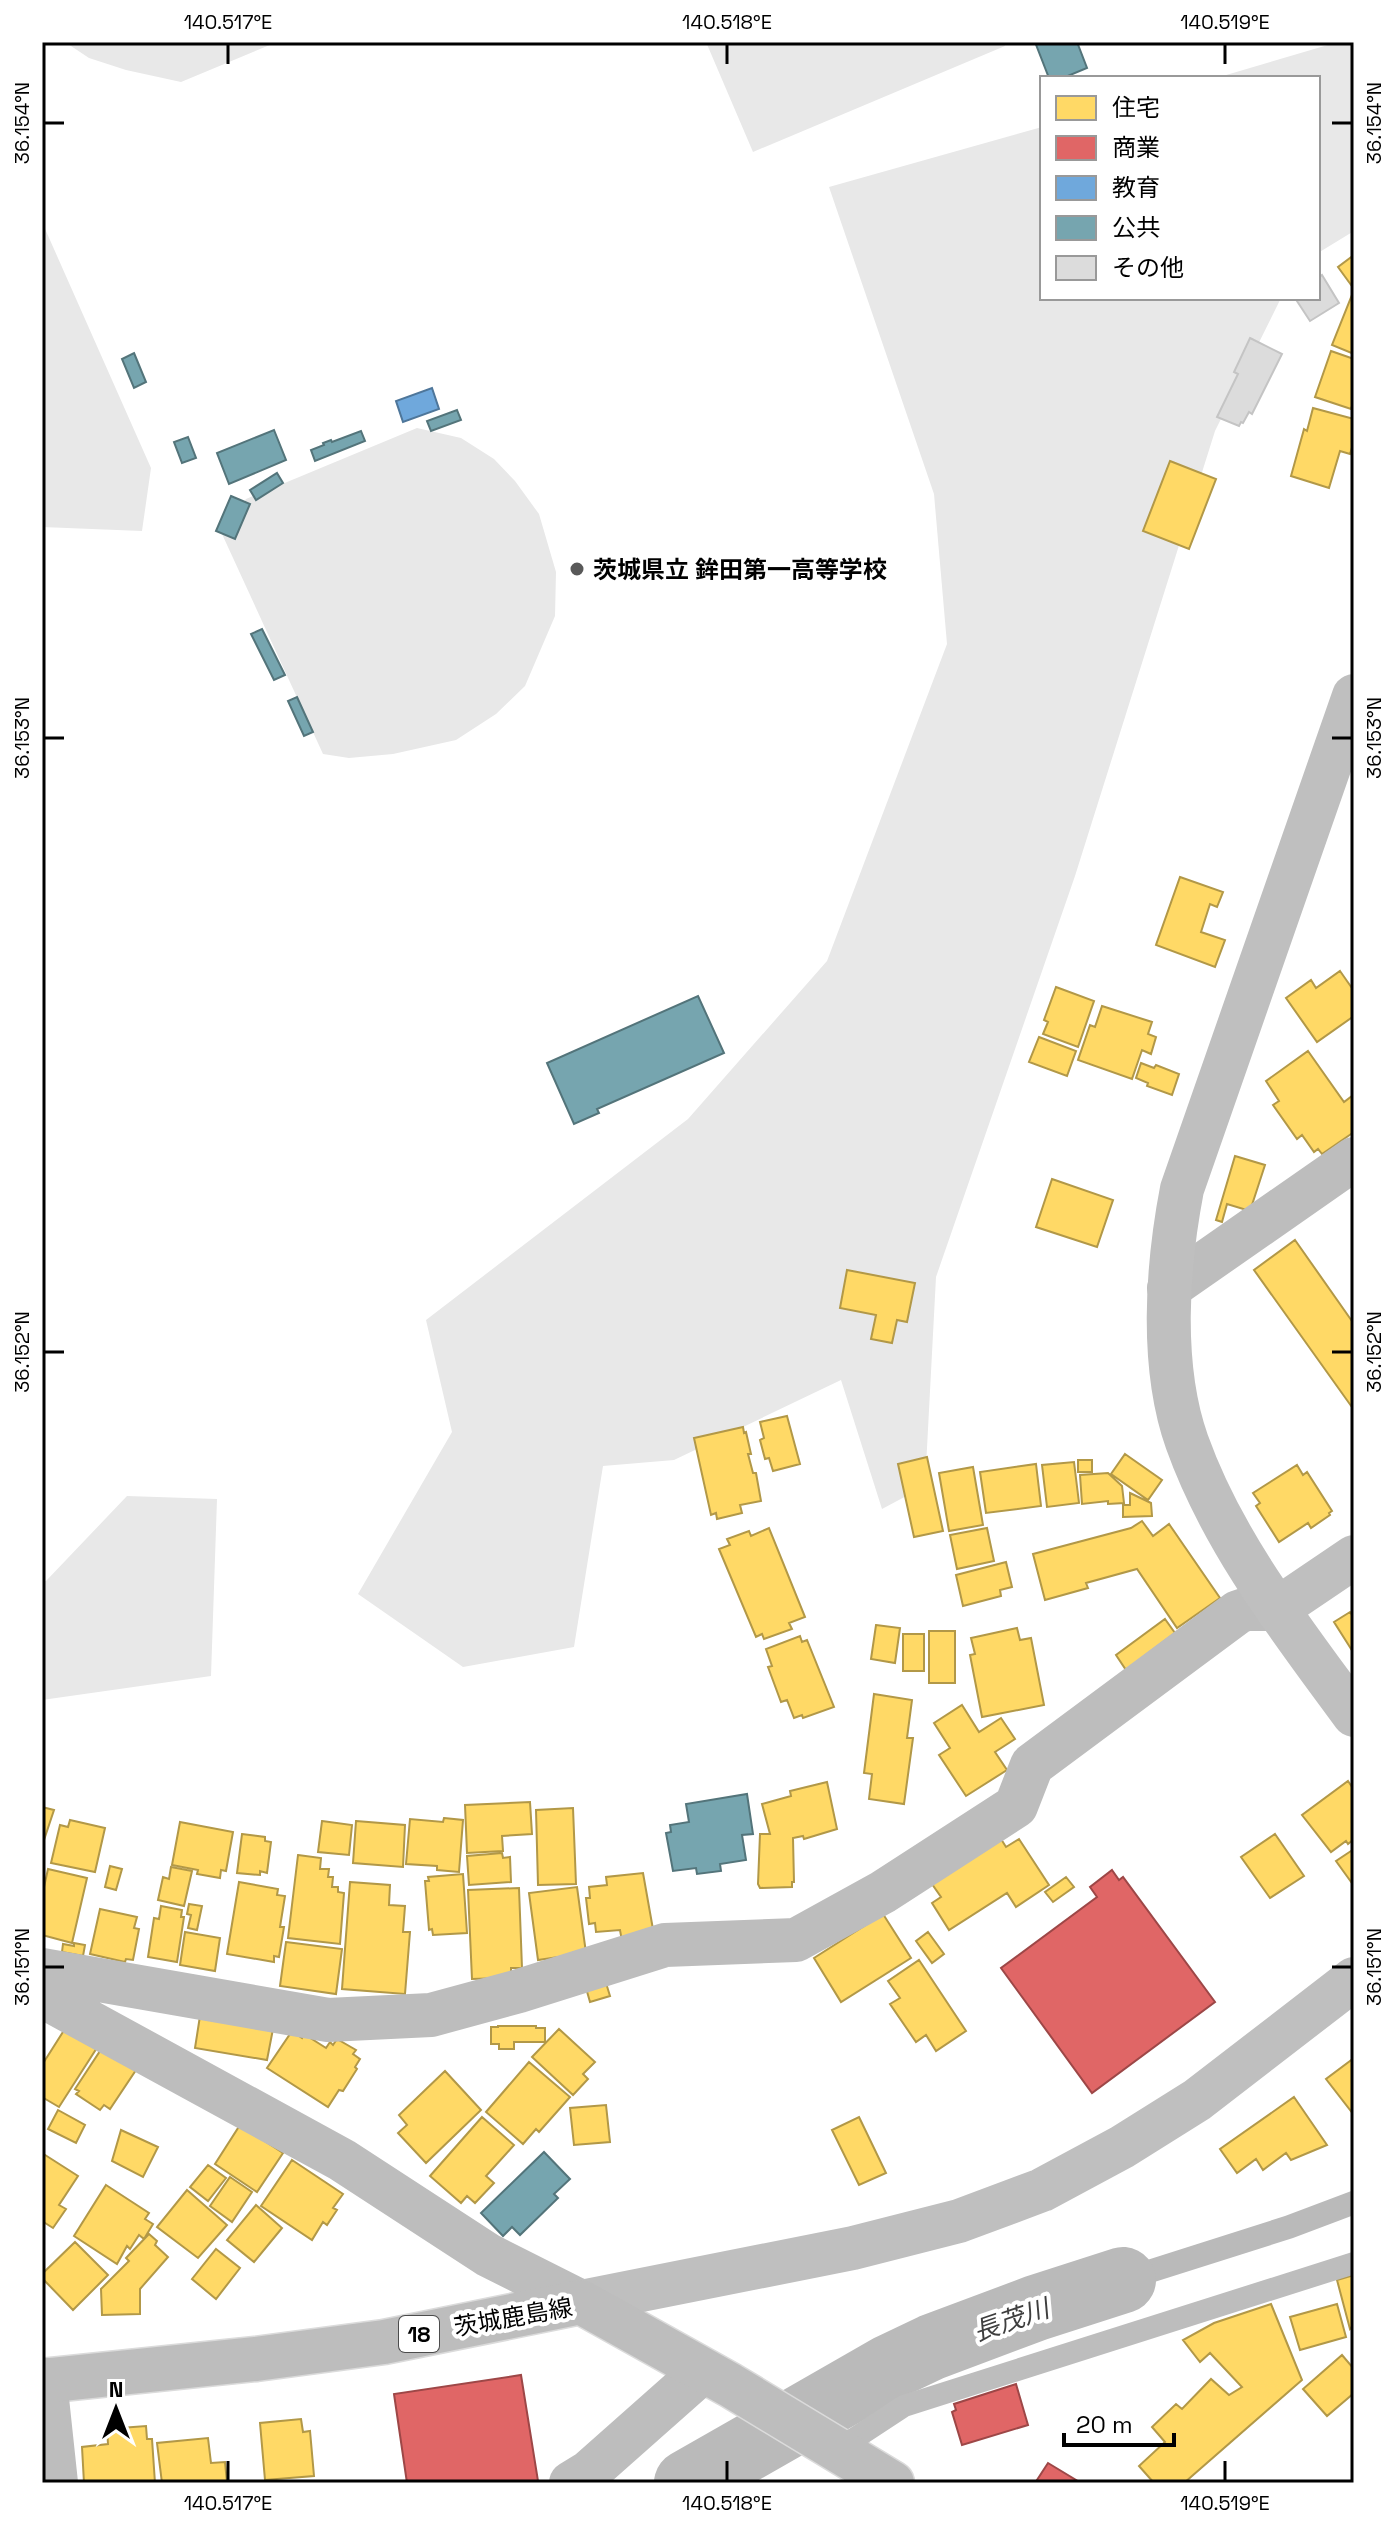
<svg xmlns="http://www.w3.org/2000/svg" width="1396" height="2525" viewBox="0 0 1396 2525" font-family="'Space Grotesk','Noto Sans JP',sans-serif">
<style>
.green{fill:#e8e8e8}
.water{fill:#bababa}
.homes{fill:#ffd966;stroke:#b29847;stroke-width:2}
.shops{fill:#e06666;stroke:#9d4747;stroke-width:2}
.schools{fill:#6fa8dc;stroke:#4e769a;stroke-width:2}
.public{fill:#76a5af;stroke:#53747a;stroke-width:2}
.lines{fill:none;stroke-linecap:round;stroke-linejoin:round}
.river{stroke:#bababa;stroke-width:66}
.building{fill:#dcdcdc;stroke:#c4c4c4;stroke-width:2}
.primary-casing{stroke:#dbdbdb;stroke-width:47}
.lane{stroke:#bdbdbd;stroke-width:22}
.street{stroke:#bdbdbd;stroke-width:44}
.secondary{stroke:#bfbfbf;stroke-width:44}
.primary{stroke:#bdbdbd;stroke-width:44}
.ticks{fill:none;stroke:#000;stroke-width:3}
.poi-dot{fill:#595959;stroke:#fff;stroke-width:3}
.labels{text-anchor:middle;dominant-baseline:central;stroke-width:8;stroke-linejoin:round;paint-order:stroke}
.shield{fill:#fff;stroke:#4c4c4c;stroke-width:2}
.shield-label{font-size:22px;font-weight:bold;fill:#000}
.poi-label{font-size:24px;font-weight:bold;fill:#000;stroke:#fff;text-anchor:start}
.street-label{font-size:24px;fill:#000;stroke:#fff}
.water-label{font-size:26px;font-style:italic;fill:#3e3e3e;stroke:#fff}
.neatline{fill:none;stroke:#000;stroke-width:3}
.ticks-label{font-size:20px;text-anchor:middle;fill:#000}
</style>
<rect width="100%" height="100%" fill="#fff"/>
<path class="green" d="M65 42H277L181 82 126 70 89 58Z
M706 42H1003L1005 46 753 152Z
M1338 42H1354V231L1318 253V78H1216Z
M1042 127V298H1281L1215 431 1075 876 936 1277 925 1486 882 1509 841 1380 674 1460 603 1466 574 1647 463 1667 358 1594 452 1432 426 1320 688 1119 827 961 947 644 934 494 829 187Z
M42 222 151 468 142 531 42 527Z
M417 428 461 438 494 459 515 481 539 514 556 572 555 616 525 686 496 714 456 740 393 754 349 758 323 754 222 534 246 499Z
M127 1496 217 1499 211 1676 42 1700V1581H46Z"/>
<path class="water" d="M1354 2190V2215L1293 2238 1041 2318 1034 2296 1285 2216Z"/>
<path class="homes" d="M1354 255V289L1338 267Z
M1352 295 1354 296V354L1332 345Z
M1331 351 1354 359V399L1351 409 1315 397Z
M1313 408 1354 419 1352 441H1354L1350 454 1340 451 1329 488 1291 476 1304 429 1307 431Z
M1170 461 1216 479 1189 549 1143 531Z
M1180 877 1223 892 1217 907 1210 904 1201 932 1225 940 1215 967 1156 945Z
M1340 971 1354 991V1016L1317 1042 1286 998 1311 980 1316 988Z
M1056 987 1094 1001 1078 1047 1043 1034 1048 1022 1044 1020Z
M1102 1006 1152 1022 1148 1034 1156 1037 1151 1054 1142 1050 1132 1079 1078 1060 1090 1025 1095 1027Z
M1039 1037 1076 1051 1067 1076 1029 1062Z
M1308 1051 1344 1102 1352 1096 1354 1099V1132L1322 1154 1318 1149 1314 1152 1302 1135 1297 1139 1273 1105 1279 1101 1266 1081Z
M1141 1063 1154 1068 1156 1065 1179 1074 1172 1095 1147 1086 1148 1083 1136 1078Z
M1235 1156 1265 1165 1250 1211 1227 1204 1222 1222 1216 1220Z
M1052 1179 1113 1200 1097 1247 1036 1227Z
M1295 1240 1354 1324V1410L1254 1270Z
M847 1270 915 1283 907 1322 897 1320 892 1343 871 1339 876 1315 840 1308Z
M787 1416 800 1464 773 1471 769 1458 765 1459 760 1440 764 1438 760 1422Z
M743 1427 744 1433 746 1432 751 1454H748L753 1473H756L761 1501 740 1505 742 1513 717 1519 716 1513 711 1515 694 1438Z
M1125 1454 1162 1480 1148 1500 1111 1474Z
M927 1457 943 1531 914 1537 898 1464Z
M1078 1460H1092V1472H1078Z
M1074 1462 1079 1503 1047 1507 1042 1465Z
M1036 1464 1041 1506 986 1513 980 1472Z
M1297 1465 1303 1475 1307 1472 1332 1511 1329 1513 1330 1515 1311 1528 1308 1523 1279 1542 1256 1506 1260 1503 1253 1493Z
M973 1467 983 1525 949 1531 939 1473Z
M1108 1473 1122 1486 1124 1503 1108 1504V1501L1082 1504 1080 1475Z
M1130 1493 1151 1503 1152 1516 1123 1517V1505H1130Z
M1142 1521 1153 1536 1169 1524 1220 1598 1177 1628 1137 1569 1086 1583 1088 1588 1045 1600 1033 1554 1131 1528Z
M769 1528 805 1617 789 1623 792 1629 764 1639 762 1634 756 1637 719 1549 730 1545 727 1539 749 1531 751 1536Z
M987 1528 994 1561 957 1569 950 1535Z
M1006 1562 1012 1587 1000 1590 1001 1596 963 1606 956 1575Z
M1350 1612 1354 1618 1353 1652 1334 1622Z
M1165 1619 1175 1633 1126 1670 1116 1655Z
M876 1625 900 1628 895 1663 871 1659Z
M1017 1628 1020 1640 1031 1638 1044 1705 982 1717 970 1655 975 1654 971 1638Z
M929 1631H955V1683H929Z
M903 1634H924V1671H903Z
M800 1636 802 1642 807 1640 834 1707 803 1718 802 1715 794 1718 787 1700 781 1702 768 1667 772 1666 766 1649Z
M874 1694 912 1700 907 1738H913L904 1804 869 1799 872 1774 864 1773Z
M962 1705 979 1732 1001 1718 1015 1739 995 1752 1007 1770 966 1796 939 1755 950 1748 934 1723Z
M1348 1781 1354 1790V1839L1348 1844 1346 1841 1331 1852 1302 1815Z
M827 1782 837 1829 804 1839 803 1836 793 1838 794 1882H792V1887L760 1888 758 1884 760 1834H770L762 1804 791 1796 790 1791Z
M530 1802 532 1834 502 1836 503 1851 467 1853 465 1805Z
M42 1807 54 1810 42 1846Z
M573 1808 576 1884 538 1885 536 1810Z
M444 1818 463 1820 459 1872 437 1870V1866L406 1864 410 1819 443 1822Z
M70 1820 105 1828 95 1872 51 1863 60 1825 68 1827Z
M322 1821 352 1825 349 1855 318 1852Z
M356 1821 405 1825 403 1867 353 1863Z
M180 1822 233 1832 226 1871 221 1870 220 1878 197 1874 198 1870 172 1865Z
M242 1834 265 1837V1841L271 1842 267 1873 260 1871V1875L237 1873Z
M1275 1834 1304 1876 1270 1898 1241 1857Z
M1001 1839 1006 1847 1019 1839 1049 1885 1016 1907 1007 1893 949 1930 932 1903 941 1897 932 1884Z
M1354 1849V1886L1336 1861Z
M502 1853 503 1858 510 1857 511 1882 469 1885 467 1856Z
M298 1855 321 1858 320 1869H329L328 1877H333L332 1887H338V1892L344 1893 340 1944 288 1938Z
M110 1866 122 1869 116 1890 105 1887Z
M171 1867 192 1871 184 1906 158 1900 163 1877 169 1879Z
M48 1869 87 1878 72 1943 42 1935V1896Z
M643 1873 654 1935 622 1941 620 1930 596 1932 595 1923 589 1924 586 1898H590L589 1887 607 1885 606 1877Z
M463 1874 467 1933 433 1935 432 1929 429 1930 425 1881H429L428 1877Z
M1066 1877 1074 1887 1053 1902 1045 1892Z
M239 1882 278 1889 277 1895 285 1896 280 1927H284L279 1957 274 1956V1962L227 1954Z
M350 1882 390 1885 389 1905 405 1906 403 1932H410L405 1994 342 1989Z
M577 1887 586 1953 538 1960 529 1893Z
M519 1888 522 1968H511V1974L501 1978 472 1979 468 1890Z
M189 1904 202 1906 197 1930 188 1928 191 1915 187 1914Z
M161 1906 182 1910 181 1917H184L177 1962 148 1957 154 1918 159 1919Z
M100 1909 137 1917 134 1928 139 1929 133 1960 126 1959 125 1962 90 1954Z
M883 1914 911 1958 841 2002 814 1958Z
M185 1932 220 1938 215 1971 180 1965Z
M928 1932 944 1954 932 1963 916 1941Z
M286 1942 342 1949 336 1994 280 1986Z
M74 1943 85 1945 83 1956 62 1952 63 1944 74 1946Z
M919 1960 966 2031 936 2051 926 2035 916 2042 890 2004 900 1998 888 1981Z
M606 1983 610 1996 590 2002 586 1988Z
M200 2016 273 2029 267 2060 195 2048Z
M68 2024 100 2043 59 2107 42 2097V2065Z
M498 2026H536V2028H545V2042H514V2049H499V2044H491V2027H498Z
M559 2029 595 2062 583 2074 588 2079 573 2095 532 2057Z
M292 2031 302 2038 304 2034 326 2048 330 2042 333 2045 337 2039 356 2050 353 2054 360 2059 355 2067 357 2069 343 2091 339 2090 328 2107 267 2068Z
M104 2045 138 2067 110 2109 104 2105 100 2110 76 2094 79 2091 75 2089Z
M1354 2058V2115L1326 2079Z
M529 2062 570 2097 539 2132 536 2129 523 2144 486 2112Z
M445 2071 481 2110 426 2163 398 2133 407 2125 399 2115Z
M1294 2097 1327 2145 1291 2160 1286 2153 1263 2170 1256 2159 1237 2173 1220 2149Z
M606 2105 610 2142 574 2145 570 2108Z
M58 2110 85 2125 76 2143 48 2129Z
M482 2117 514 2145 486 2176 494 2183 475 2203 467 2196 461 2203 430 2176Z
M859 2117 886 2173 859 2185 832 2130Z
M240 2125 283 2153 257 2192 215 2164Z
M121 2130 158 2147 143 2177 112 2161Z
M42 2153 78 2176 59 2205 66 2209 53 2228 42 2221Z
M292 2160 343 2194 333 2208 337 2210 327 2225 323 2222 312 2240 261 2206Z
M208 2165 226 2178 208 2201 190 2187Z
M230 2177 252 2192 232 2222 210 2206Z
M106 2185 149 2213 145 2219 153 2224 144 2239 139 2235 130 2249 127 2246 117 2264 74 2236Z
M187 2190 227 2225 198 2258 157 2227Z
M256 2205 282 2228 254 2262 227 2240Z
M149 2234 157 2241 155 2245 168 2257 140 2289V2314L102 2315 101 2289 129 2261 126 2258Z
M75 2242 108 2275 73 2310 42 2278V2274Z
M216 2249 240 2268 216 2299 192 2279Z
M1354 2275V2325L1350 2329 1337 2280Z
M1271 2304 1302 2380 1184 2483H1154L1139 2466 1165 2442 1152 2427 1176 2404 1182 2409 1211 2379 1229 2395 1242 2387 1210 2353 1200 2362 1183 2340 1214 2323Z
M1337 2304 1346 2337 1300 2350 1290 2317Z
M1342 2355 1354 2369V2393L1327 2416 1303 2389Z
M301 2419 303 2432 310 2431 314 2476 265 2480 260 2423Z
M146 2426 147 2439H152L155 2483H84L82 2447 108 2444 107 2429Z
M208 2438 211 2463 225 2462 227 2483H162L157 2443Z"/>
<path class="shops" d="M1112 1870 1119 1880 1123 1877 1215 2002 1092 2093 1001 1968 1097 1897 1090 1887Z
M521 2375 538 2481 407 2483 394 2394Z
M1016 2384 1028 2425 962 2445 952 2412 956 2410 954 2404Z
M1048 2463 1081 2483H1035Z"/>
<path class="schools" d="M432 388 439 409 403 422 396 401Z"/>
<path class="public" d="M1035 42H1077L1087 68 1063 78H1049Z
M134 353 146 382 134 388 122 359Z
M457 410 461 420 431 431 427 421Z
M274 430 286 460 229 484 217 453Z
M361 431 365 441 315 461 311 450 324 445 323 443 331 440 332 442Z
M188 437 196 458 182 463 174 442Z
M277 473 283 483 256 500 250 490Z
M231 496 250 504 235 539 216 531Z
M262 629 285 675 274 680 251 634Z
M297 697 313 732 304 736 288 701Z
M698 996 724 1053 597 1109 599 1113 574 1124 547 1063Z
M747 1794 753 1834 742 1835 746 1860 720 1864 721 1871 697 1874 696 1868 673 1871 666 1833 671 1832 670 1825 689 1822 686 1804Z
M544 2152 570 2179 554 2194 558 2198 520 2235 512 2227 503 2236 481 2213Z"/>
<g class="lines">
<path class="river" d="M687 2483 890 2367 932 2347 1036 2308 1123 2280"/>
</g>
<path class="building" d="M1322 275 1339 303 1310 321 1295 298H1318V278Z
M1250 338 1282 354 1252 414 1249 412 1243 423 1241 422 1239 426 1217 417 1238 374 1234 372Z"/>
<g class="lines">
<defs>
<path id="primary" d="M42 2381 256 2359 384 2342 581 2302 730 2385 892 2483"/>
</defs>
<use href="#primary" class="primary-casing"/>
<path class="lane" d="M837 2450 904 2406 1354 2263"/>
<path class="street" d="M1169 1288 1354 1159
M42 1970 328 2020 431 2015 519 1991 665 1945 796 1940 883 1892 1016 1806 1032 1765 1238 1612 1247 1609H1277
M42 1996 342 2160 488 2255 581 2302
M45 2380 56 2483
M571 2483 589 2472 703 2371"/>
<path class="secondary" d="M1354 696 1182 1189C1167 1267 1160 1366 1187 1442 1223 1543 1291 1629 1354 1715
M1277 1609 1354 1557
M581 2302 853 2248 959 2221 1042 2190 1122 2147 1197 2100 1354 1979"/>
<use href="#primary" class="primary"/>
</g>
<path class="ticks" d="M228 44V64M727 44V64M1225 44V64M44 123H64M1332 123H1352M44 738H64M1332 738H1352M44 1352H64M1332 1352H1352M44 1967H64M1332 1967H1352M228 2461V2481M727 2461V2481M1225 2461V2481"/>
<circle class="poi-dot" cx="577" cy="569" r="8"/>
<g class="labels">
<rect class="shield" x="399" y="2316" width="40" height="36" rx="6"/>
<g class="shield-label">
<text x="419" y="2334">18</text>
</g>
<g class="poi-label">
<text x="593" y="569">茨城県立 鉾田第一高等学校</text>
</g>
<g class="street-label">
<text transform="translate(513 2317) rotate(-10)">茨城鹿島線</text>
</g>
<g class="water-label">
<text transform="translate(1011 2320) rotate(-19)">長茂川</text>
</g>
</g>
<rect width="1396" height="2525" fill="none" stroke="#ffffff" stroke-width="88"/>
<rect x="1040" y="76" width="280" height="224" fill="#ffffff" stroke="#999999" stroke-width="2"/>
<rect x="1056" y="96" width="40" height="24" fill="#ffd966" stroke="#999999" stroke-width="2"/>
<text x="1112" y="116" font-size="24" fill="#000000">住宅</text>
<rect x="1056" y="136" width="40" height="24" fill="#e06666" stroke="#999999" stroke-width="2"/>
<text x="1112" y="156" font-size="24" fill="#000000">商業</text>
<rect x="1056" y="176" width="40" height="24" fill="#6fa8dc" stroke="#999999" stroke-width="2"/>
<text x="1112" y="196" font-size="24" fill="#000000">教育</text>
<rect x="1056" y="216" width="40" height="24" fill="#76a5af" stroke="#999999" stroke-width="2"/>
<text x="1112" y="236" font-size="24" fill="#000000">公共</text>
<rect x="1056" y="256" width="40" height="24" fill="#dcdcdc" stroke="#999999" stroke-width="2"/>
<text x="1112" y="276" font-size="24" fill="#000000">その他</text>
<g transform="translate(116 2409)" stroke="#ffffff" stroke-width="6" paint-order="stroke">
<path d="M0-6L14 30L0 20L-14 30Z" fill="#000000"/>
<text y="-12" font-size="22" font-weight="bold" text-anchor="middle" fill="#000000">N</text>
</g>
<path d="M1064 2433v12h110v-12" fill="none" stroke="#000000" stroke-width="4"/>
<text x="1076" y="2433" font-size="24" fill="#000000" stroke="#ffffff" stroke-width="6" paint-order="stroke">20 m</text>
<rect x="44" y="44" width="1308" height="2437" class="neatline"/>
<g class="ticks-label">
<text x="228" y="29">140.517°E</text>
<text x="727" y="29">140.518°E</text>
<text x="1225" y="29">140.519°E</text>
<text transform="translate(22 123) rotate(-90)" y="7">36.154°N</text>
<text transform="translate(1374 123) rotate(-90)" y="7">36.154°N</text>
<text transform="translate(22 738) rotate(-90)" y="7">36.153°N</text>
<text transform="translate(1374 738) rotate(-90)" y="7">36.153°N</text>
<text transform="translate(22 1352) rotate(-90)" y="7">36.152°N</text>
<text transform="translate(1374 1352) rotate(-90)" y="7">36.152°N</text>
<text transform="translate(22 1967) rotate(-90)" y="7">36.151°N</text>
<text transform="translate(1374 1967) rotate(-90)" y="7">36.151°N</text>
<text x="228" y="2510">140.517°E</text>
<text x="727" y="2510">140.518°E</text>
<text x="1225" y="2510">140.519°E</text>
</g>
</svg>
